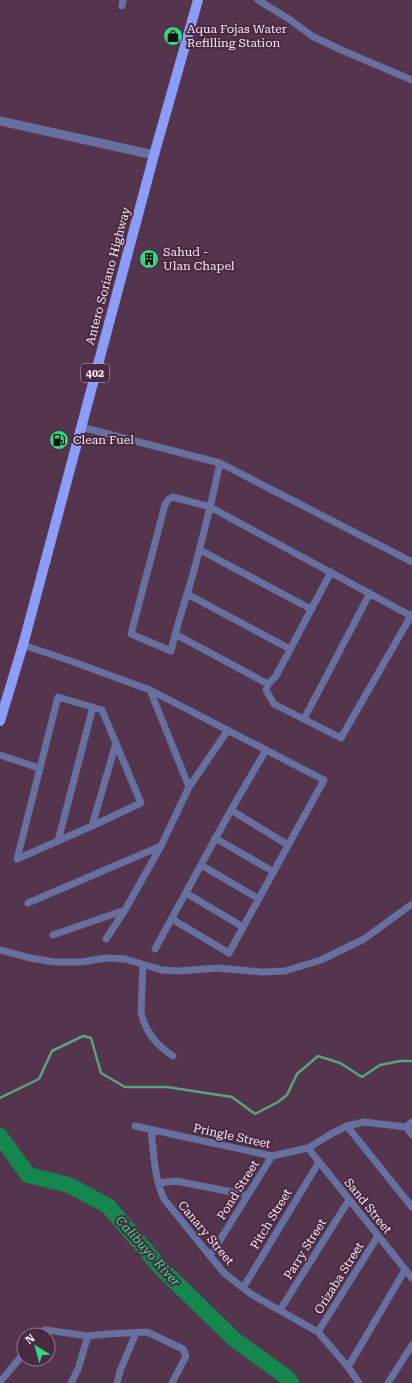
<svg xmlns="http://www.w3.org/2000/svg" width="412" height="1383" viewBox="0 0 412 1383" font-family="'Roboto Serif',serif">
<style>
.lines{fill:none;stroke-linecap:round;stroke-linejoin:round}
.stream{stroke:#59a380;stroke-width:2.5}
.river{stroke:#14864e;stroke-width:16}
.minor{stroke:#67709e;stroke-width:7}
.tertiary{stroke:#67709e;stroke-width:9}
.primary{stroke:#8b9cf9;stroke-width:10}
.labels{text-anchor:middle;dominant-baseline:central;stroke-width:4;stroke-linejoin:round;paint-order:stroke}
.shield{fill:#492a42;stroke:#c5aebf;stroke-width:1}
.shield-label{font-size:11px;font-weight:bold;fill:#fae6f5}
.poi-label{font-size:12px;fill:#fae6f5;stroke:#492a42;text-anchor:start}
.street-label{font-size:12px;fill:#fae6f5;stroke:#492a42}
.water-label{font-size:13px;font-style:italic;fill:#2ce589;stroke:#492a42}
</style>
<rect width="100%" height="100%" fill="#54354d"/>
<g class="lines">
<path class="stream" d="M0 1098 39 1079 52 1051 83 1036 91 1038 101 1073 125 1087H167L232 1097 255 1114 278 1102 287 1095 297 1074 318 1056 340 1063 362 1077 380 1065 400 1061H412"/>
<path class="river" d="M0 1136 28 1175 69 1185 108 1206 161 1268 235 1340 288 1378 291 1383"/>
<path class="minor" d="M258 0 289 19 312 36 339 49 412 80
M122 6 123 0
M81 427 220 463 412 562
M220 463C212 500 203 537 193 574 186 599 177 624 171 651L131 634 165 505 168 500 173 497 210 507 411 616
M200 550 311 609
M187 594 290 649
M175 634 268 684 266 690 274 704 341 738 412 614
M23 645 71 661 150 690 324 780 229 953 172 919
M268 684 276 676 331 572
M150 690 189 787
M58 697 102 710 141 803 92 826 17 859Z
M304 719 370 593
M0 755 39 768
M231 810 288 845
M92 826 116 743
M215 838 274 872
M58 841 93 707
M201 865 259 899
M186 893 243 927
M28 903 161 846
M53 935 125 910
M106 939 125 910 161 846 189 787 228 730
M155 949 231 810 266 750
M0 950 30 958 55 962H81L106 958 125 959 162 970 178 971 218 968 262 972 285 971 321 960 364 939 412 904
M143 965 141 1012C145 1031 157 1046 173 1056
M135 1126 272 1156 308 1148 331 1134 347 1126 364 1122 406 1127 412 1122
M347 1126 412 1207
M406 1127 412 1135
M151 1130C154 1153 154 1178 164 1199L224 1273 251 1294 318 1332 348 1367 359 1383
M308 1148 412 1278
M158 1183 176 1181 247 1195
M210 1256 272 1156
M243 1288 319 1162
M280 1310 349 1200
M318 1332 378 1236
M38 1335 43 1331 47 1330 88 1336 107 1334 147 1332 183 1349 186 1356 172 1383
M348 1367 405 1270
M0 1382 24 1353
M71 1383 78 1369 88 1336
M117 1383 120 1371 136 1333
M388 1383 412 1345"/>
<path class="tertiary" d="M0 121 154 155"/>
<path class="primary" d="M0 721 23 645 154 155 198 0"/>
</g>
<defs>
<symbol id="shop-disc" viewBox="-11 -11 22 22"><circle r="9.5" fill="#31d882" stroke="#492a42"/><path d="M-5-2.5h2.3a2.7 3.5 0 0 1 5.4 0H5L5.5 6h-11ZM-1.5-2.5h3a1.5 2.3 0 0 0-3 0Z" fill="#111"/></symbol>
<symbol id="building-disc" viewBox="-11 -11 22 22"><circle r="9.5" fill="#31d882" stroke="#492a42"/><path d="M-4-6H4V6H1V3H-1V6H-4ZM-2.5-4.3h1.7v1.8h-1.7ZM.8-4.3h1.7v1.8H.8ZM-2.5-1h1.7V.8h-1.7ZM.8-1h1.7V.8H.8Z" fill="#111"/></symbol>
<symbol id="fuel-disc" viewBox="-11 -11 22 22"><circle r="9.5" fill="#31d882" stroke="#492a42"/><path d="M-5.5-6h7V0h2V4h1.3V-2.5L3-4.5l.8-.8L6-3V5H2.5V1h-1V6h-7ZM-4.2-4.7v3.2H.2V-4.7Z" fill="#111"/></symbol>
</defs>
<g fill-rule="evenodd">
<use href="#shop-disc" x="162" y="25" width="22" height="22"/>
<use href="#building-disc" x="138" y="248" width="22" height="22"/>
<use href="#fuel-disc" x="48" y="429" width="22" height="22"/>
</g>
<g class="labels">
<rect class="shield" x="81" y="364" width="28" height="18" rx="3"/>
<g class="shield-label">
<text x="95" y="373">402</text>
</g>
<g class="poi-label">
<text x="187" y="29">Aqua Fojas Water<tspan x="187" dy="14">Refilling Station</tspan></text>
<text x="163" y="252">Sahud -<tspan x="163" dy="14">Ulan Chapel</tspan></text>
<text x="73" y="440">Clean Fuel</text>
</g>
<g class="street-label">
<text transform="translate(108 276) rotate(-75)">Antero Soriano Highway</text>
<text transform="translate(232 1136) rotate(12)">Pringle Street</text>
<text transform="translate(238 1190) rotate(-58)">Pond Street</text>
<text transform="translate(368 1206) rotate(51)">Sand Street</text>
<text transform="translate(271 1219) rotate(-59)">Pitch Street</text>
<text transform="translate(206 1233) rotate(50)">Canary Street</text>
<text transform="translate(305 1249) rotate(-58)">Parry Street</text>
<text transform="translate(339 1278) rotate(-58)">Orizaba Street</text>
</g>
<g class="water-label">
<text transform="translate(148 1251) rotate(48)">Calibuyo River</text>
</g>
</g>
<g transform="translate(36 1347) rotate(323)"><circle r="19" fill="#492a42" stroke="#90758a"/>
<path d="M0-3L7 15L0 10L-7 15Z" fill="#31d882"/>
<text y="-6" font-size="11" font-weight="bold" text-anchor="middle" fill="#fae6f5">N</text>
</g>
</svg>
